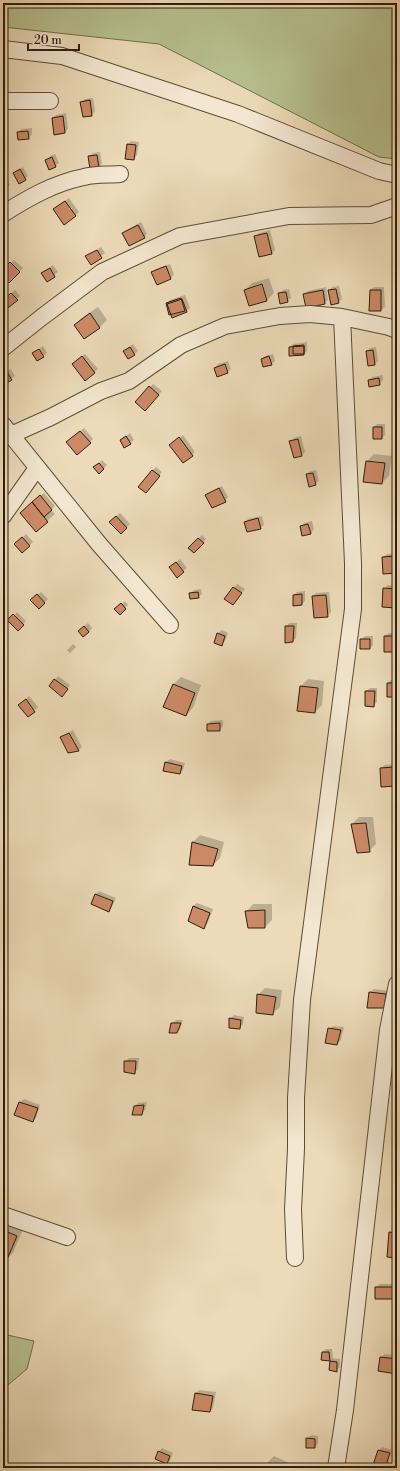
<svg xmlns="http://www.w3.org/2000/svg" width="400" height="1471" viewBox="0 0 400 1471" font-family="'Libre Bodoni',serif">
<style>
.green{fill:#b7c08f;stroke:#726f4c}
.shadow{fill:#0003}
.building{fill:#cc8966;stroke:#2d1e09}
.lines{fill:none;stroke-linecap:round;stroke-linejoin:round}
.minor-casing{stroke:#5d4d35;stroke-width:18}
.minor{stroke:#f3e7d1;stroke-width:16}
</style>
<rect width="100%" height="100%" fill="#ecdab8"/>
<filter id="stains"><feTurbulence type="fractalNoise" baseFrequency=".005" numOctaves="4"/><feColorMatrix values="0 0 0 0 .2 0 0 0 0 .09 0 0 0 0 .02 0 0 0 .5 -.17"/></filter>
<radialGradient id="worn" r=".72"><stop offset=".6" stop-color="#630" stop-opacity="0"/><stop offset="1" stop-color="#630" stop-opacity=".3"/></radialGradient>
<path class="green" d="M3 3H397V159L379 157 159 44 3 27Z
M3 1334 34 1341 27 1369 3 1389Z"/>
<path class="shadow" d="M93 98 95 111 92 115 84 116 81 102 85 99Z
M66 113 68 129 65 132 53 118 56 115Z
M32 128V134L29 138 19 139 18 133 21 129Z
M3 135 5 142 3 144Z
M131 141 139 142 137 155 134 159 128 144Z
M100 152 102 164 99 167 89 156 93 153Z
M55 154 59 163 55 166 47 160 50 156Z
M23 167 28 176 25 179 15 173Z
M6 177 10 185 3 190V179Z
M69 198 79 212 75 216 58 206Z
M141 222 147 234 144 238 123 233 127 230Z
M270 230 275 250 272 253 260 256 255 236 259 233Z
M101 247 105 253 91 263 87 257Z
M14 260 23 268 9 282 3 275V271Z
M397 263V274H395L394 266Z
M170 264 174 274 171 278 157 284 153 273 156 269Z
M53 265 58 272 47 281 46 270Z
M269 278 274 293 267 300 245 290 252 283Z
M339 286 342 299 338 302 329 291 332 287Z
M326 287 328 300 325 303 307 307 304 294 308 291Z
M374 287H384L385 307 381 310H370V290Z
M289 289 291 298 287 301 279 294 283 290Z
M15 290 20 296 4 310 3 308V301Z
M185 295 190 308 186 311 167 303 170 300Z
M98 307 107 320 100 327 84 338 75 325 82 318Z
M307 342V351L304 354 290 355V347L293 344Z
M133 344 138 351 129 358 124 351Z
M43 346 47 353 43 356 33 354Z
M376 347 378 361 375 364 367 352 370 348Z
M85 354 98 369 86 380 76 361Z
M273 354 275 361 271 364 262 359 265 356Z
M228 361 231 369 227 372 215 368 218 364Z
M11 369 15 376 3 384V373Z
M383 375V380L380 384 370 385 369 381 372 377Z
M153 384 162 391 145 409 136 402Z
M377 424H385V435L382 438 374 427Z
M84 428 93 439 90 442 71 439Z
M130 433 134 440 125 447 121 440Z
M183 435 195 452 192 455 174 442Z
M301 436 305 452 302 455 291 442 294 438Z
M374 454 392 456 389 476 382 483 364 481 367 461Z
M102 460 107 465 99 473 98 464Z
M156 467 162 472 146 492 152 471Z
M316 470 319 481 315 484 307 475 310 471Z
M222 486 228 497 225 501 207 495 210 492Z
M44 493 55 506 51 510 55 514 36 531 40 496Z
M120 513 130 524 121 533 110 522Z
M262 516 264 525 260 528 245 522 248 519Z
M312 521 314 529 311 533 301 527 304 523Z
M26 534 33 542 22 552 19 541Z
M202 535 206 539 194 552 190 548Z
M397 553V572L383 557 387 554Z
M180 559 187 568 183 571 170 567Z
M237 584 245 589 233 604 226 599Z
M388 585 397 586V606L396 607 384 589Z
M201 589 202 594 198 597 191 593 194 590Z
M305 591V601L302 604 294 595 297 592Z
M41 592 48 599 39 608 32 600Z
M329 592 331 612 327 616 313 596 316 593Z
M125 601 128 605 120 613 116 609Z
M17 612 26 621 18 630 9 620Z
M88 623 92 628 89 632 83 627Z
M289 623H297L296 638 293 641 286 627Z
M222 630 228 633 225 641 222 644 215 642 218 633Z
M389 633H397V649L395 651 385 636Z
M365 636H373V645L370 648 361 640Z
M73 644 76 647 70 653 67 650Z
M58 676 70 685 65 692 50 686Z
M181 677 201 685 193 708 186 715 165 707 174 684Z
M308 679 324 681 322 705 315 712 300 687Z
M391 680H397V696L388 683Z
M370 688H377V702L373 706 366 705V691Z
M29 696 38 707 28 716 22 702Z
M223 720V726L220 730 208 724 211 721Z
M73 730 82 747 79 750 62 737Z
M170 759 185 763 183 770 180 773 166 762Z
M397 764V783L395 785 381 768 385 765Z
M359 817H373L376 844 369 851 352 824Z
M200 835 224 842 220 858 213 865 190 864 193 842Z
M99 891 116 898 112 907 109 911 92 904 96 894Z
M197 903 213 909 207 924 204 927 193 906Z
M253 904H272V920L265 927 246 912Z
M265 988 282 990 280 1007 272 1014 258 995Z
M374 989 389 991 387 1004 384 1007 370 992Z
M234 1015 244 1017 243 1024 239 1028 230 1019Z
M176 1020H183L180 1029 177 1032 172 1024Z
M333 1026 344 1027 341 1040 337 1044 329 1029Z
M129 1058H139L138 1069 135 1072 125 1062Z
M24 1099 40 1105 36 1118 32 1121 16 1115 20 1102Z
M147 1102 145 1110 142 1114 135 1106 138 1103Z
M3 1221 23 1229 13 1253 6 1260 3 1259Z
M397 1226V1257L390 1233Z
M380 1284H396V1294L393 1298 376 1287Z
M326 1349H332L333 1357 332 1358 340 1359V1367L336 1371 331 1362 332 1360 322 1359 323 1352Z
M385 1354 397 1355V1373L379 1370 381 1357Z
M199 1390 216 1392 213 1408 210 1411 196 1393Z
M311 1435 318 1436V1444L315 1447 307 1438Z
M382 1447 392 1450 387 1468H374L379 1450Z
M162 1448 173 1453 170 1460 167 1463 159 1452Z
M274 1456 294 1465 293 1468H265L267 1463Z"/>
<path class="building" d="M90 100 92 116 83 117 80 102Z
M63 116 65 133 54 135 52 118Z
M28 131 29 139 18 140 17 132Z
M127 144 136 145 134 160 125 159Z
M97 155 99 168 90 169 88 156Z
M52 157 56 167 49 170 45 160Z
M20 169 26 180 19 184 13 173Z
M65 201 76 216 64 225 53 209Z
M138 225 145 238 129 246 122 233Z
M267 233 272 254 259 257 254 236Z
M97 250 102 258 91 265 85 256Z
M10 262 20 272 9 283 3 277V269Z
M166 266 171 279 157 285 151 272Z
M50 268 55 277 47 282 41 273Z
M262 284 267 301 249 306 244 290Z
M336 289 339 303 331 305 328 290Z
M323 290 325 304 306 308 303 294Z
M370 290H381V311H369Z
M286 292 288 302 280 304 278 293Z
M11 293 18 300 4 311 3 310V300Z
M181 298 185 311 169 315 166 303Z
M182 299 187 312 172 318 167 304Z
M90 313 100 328 84 339 74 325Z
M304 345V354H293V346Z
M304 346V355L289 356V347Z
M130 347 135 355 128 359 123 351Z
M39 349 44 357 37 361 32 353Z
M373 350 375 365 368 366 366 351Z
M82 356 95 373 85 381 72 364Z
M269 356 272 365 263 367 261 359Z
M225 364 228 373 217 377 214 368Z
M7 372 12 380 3 385V374Z
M379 378 380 385 369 387 368 380Z
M149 386 159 395 145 411 135 402Z
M373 427H382V439H373Z
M80 431 91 443 77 455 66 442Z
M126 436 131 444 124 448 120 440Z
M179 437 193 456 183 463 169 445Z
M298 439 302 456 294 458 289 441Z
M366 461 385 463 382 484 363 482Z
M99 463 104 469 99 474 93 467Z
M152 470 160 476 146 493 138 487Z
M313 473 316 485 309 487 306 474Z
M219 488 226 502 212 508 205 495Z
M40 495 52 510 44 517 32 502Z
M32 502 48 522 36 532 20 513Z
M116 516 127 528 121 534 109 522Z
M258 518 261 529 247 532 244 522Z
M308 524 311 534 302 536 300 526Z
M22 537 30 546 22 553 14 544Z
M198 538 204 543 194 553 188 548Z
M397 556V573L383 574 382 557Z
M176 562 184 572 177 578 169 567Z
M233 587 242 593 233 605 224 599Z
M383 588 397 589 396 608 382 607Z
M198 592 199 598 190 599 189 593Z
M37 594 45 603 39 609 30 600Z
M302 594V605L293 606V595Z
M326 595 328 617 314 618 312 596Z
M121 603 126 609 120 615 114 609Z
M13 614 24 625 18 631 7 620Z
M84 626 89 632 83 637 78 631Z
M285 626H294L293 642 285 643Z
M217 633 225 636 222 646 214 643Z
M384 636H395L396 652H384Z
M360 639H370V649H360Z
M54 679 68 689 62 697 49 686Z
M387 683H397V697H387Z
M173 684 195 693 186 716 163 707Z
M300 686 318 688 315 713 297 711Z
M365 691H375L374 707 365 706Z
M26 699 35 712 28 717 18 705Z
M220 723V731H207V724Z
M69 733 79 751 68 753 60 737Z
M165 762 182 766 180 774 163 771Z
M395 767V786L381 787 380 768Z
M366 823 370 852 357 853 351 824Z
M192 842 218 849 213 866 189 865Z
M95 894 113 901 109 912 91 904Z
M193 906 210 913 204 929 188 921Z
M265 910V928H248L245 911Z
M369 992 386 994 384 1008H367Z
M257 994 276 997 273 1015 256 1013Z
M229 1018 241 1020 240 1029 229 1028Z
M171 1023H181L177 1033H169Z
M328 1028 341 1030 337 1045 325 1043Z
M124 1061H136L135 1074 124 1072Z
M19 1102 38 1108 33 1122 14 1115Z
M144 1105 142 1115H132L134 1106Z
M3 1230 17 1236 6 1262 3 1260Z
M389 1232 397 1233V1258L387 1257Z
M375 1287H393V1299H375Z
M322 1352H329L330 1361 321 1360Z
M380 1357 397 1359V1374L378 1371Z
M330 1361 337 1362V1372L329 1370Z
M195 1393 213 1396 210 1412 192 1410Z
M306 1438 315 1439V1448H306Z
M378 1450 390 1453 385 1468H372Z
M158 1451 170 1456 167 1464 155 1459Z"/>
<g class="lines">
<defs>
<path id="minor" d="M3 49 62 56 238 114 379 171 397 175
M3 101H50
M3 214C28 198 54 183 84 177 95 174 109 175 120 174
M3 348 42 317 102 272 180 236 289 216 371 215 397 206
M3 425 99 544 170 625
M11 435 51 417 101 391 129 381 181 345 225 326 280 316 310 314 342 317 389 327 397 330
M3 516 37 468
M3 1215 67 1237
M295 1258 293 1209 296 1149V1098L302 1000 353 609V563L342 317
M336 1468 345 1410 388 1030 397 984"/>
</defs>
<use href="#minor" class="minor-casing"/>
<use href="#minor" class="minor"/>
</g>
<rect width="400" height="1471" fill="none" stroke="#ecdab8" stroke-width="16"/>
<rect x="4" y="4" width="392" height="1463" fill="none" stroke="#2d1e09" stroke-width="2"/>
<rect x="8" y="8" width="384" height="1455" fill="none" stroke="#2d1e09"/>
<path d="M28 44v6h51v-6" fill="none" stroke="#2d1e09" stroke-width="2"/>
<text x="34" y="44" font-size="12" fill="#2d1e09" stroke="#f3e7d1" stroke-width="3" paint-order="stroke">20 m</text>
<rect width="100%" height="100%" filter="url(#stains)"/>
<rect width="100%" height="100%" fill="url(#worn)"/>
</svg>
